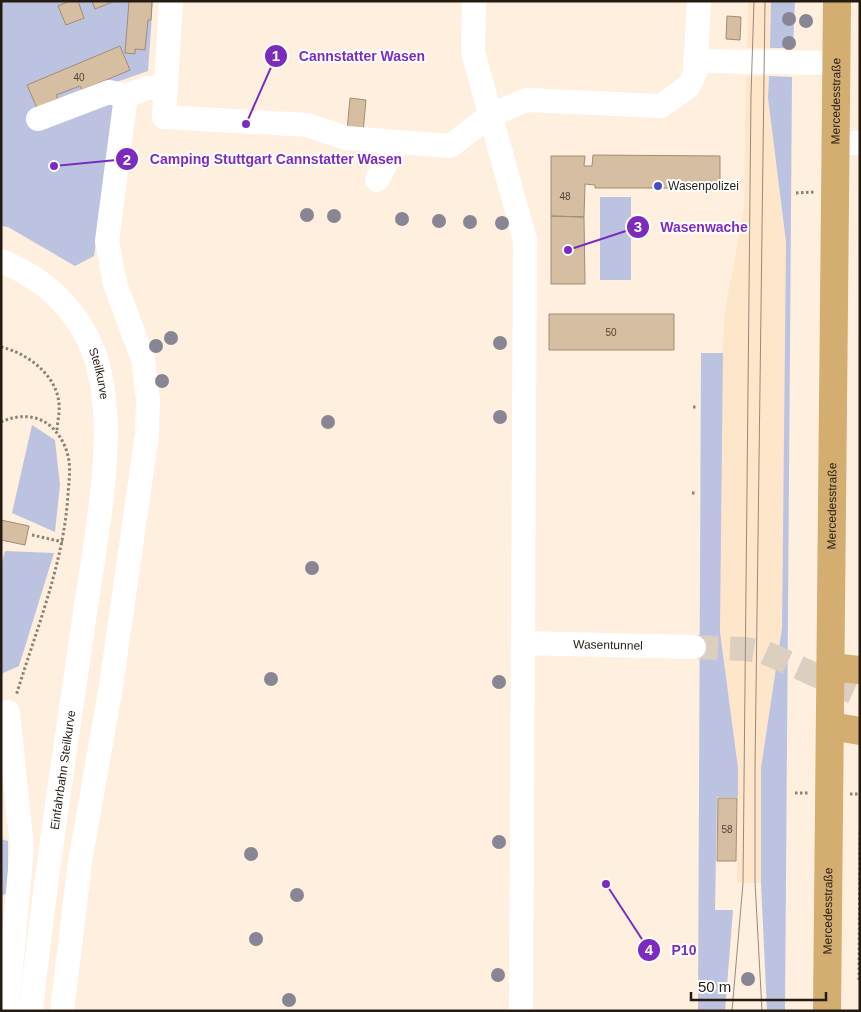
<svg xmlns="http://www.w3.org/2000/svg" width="861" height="1012" viewBox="0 0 861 1012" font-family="Helvetica,sans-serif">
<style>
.built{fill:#fee6cb}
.green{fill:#bcc3e0}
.building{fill:#d6bea3;stroke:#a38c73}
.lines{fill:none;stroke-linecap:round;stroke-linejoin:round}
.minor-tunnel{stroke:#ddcfc0;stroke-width:24;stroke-dasharray:24 12;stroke-linecap:butt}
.path{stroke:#8c8174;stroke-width:3;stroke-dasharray:2.5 2.5;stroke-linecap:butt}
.minor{stroke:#fff;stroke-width:24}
.major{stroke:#d4ad71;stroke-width:28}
.tram{stroke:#968a7d;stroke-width:1}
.tree{fill:#888594}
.poi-dot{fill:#4550c5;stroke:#fff;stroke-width:2}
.labels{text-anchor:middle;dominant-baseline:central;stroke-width:4;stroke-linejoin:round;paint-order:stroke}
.number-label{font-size:10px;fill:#504436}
.street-label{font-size:12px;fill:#241c12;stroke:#fff}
.poi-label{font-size:12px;fill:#241c12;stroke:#fff;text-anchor:start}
.leader{fill:none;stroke:#7b2cbf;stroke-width:2}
.callout-dot{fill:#7b2cbf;stroke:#fff;stroke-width:2}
.mark-label{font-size:15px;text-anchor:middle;font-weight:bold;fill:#fff}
.callout-label{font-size:14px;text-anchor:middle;font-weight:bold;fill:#7b2cbf;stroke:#fff;stroke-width:4;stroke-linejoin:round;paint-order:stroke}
</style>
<rect width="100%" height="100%" fill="#feefdf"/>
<path class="built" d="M748 1H771L770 48H747Z
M746 76H769L768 98 786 242 782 628 761 768V883H737L738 768 720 633 723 340 725 311 744 208Z"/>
<path class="green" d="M1 1H153L148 71 96 89 115 105 94 256 75 266 8 227 1 226Z
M771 1H795L793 48H770Z
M769 76 792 77 785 1011H767L761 883V768L782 628 786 242 768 98Z
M600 197H631V280H600Z
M701 353H723L720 632 738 768V797H717L715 910H733L725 1011H698Z
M32 425 55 440 60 485 55 532 12 513Z
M5 551 54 553 19 666 1 674V566Z
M1 839 8 841V893L1 896Z"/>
<path class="building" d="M70 1H78L84 18 66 25 58 6Z
M92 1H115L95 9Z
M129 1H152L151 20H148L145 50 135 49V54L125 53Z
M727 16 741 17 740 40 726 39Z
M120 46 130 70 82 90 80 86 56 95 58 99 37 108 27 85Z
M350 98 366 100 363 132 347 131Z
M593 155 720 156V188H595V185L585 184 584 217 551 216V156H585L584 166H592Z
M551 216 584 217 585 284H551Z
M549 314H674V350H549Z
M1 520 29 526 25 545 1 540Z
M718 798H737L736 861H717Z"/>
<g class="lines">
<path class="minor-tunnel" d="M694 647 745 649 764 652 860 695"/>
<path class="path" d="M796 193 814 192
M1 347C27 353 57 375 59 404 60 413 57 423 57 432
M693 407H697
M1 422C16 415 34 414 48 424 58 432 65 443 68 456 71 468 69 481 68 494 64 563 36 630 16 696
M692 493H697
M32 535 63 542
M795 793H809
M850 794H860
M859 980 860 829"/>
<g class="minor">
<path d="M171 1 164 117 307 125 346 138 450 146 491 115 526 100 661 106 689 86 695 73 699 1"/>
<path d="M474 1 473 52 525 240 521 1011"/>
<path d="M695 61 836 63"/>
<path d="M38 119 109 92 126 96 147 88 166 89"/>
<path d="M835 143H860"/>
<path d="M377 180 398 142"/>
<path id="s1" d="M1 261C53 282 90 322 101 378 115 447 95 543 85 613 66 745 45 878 31 1011"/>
<path id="s2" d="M523 643 694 647"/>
<path d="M7 1011 22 848 8 712"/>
<path d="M62 1011 80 862 111 686 147 434 148 399 143 359 115 284 107 241 126 96"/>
</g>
<g class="major">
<path d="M831 667 860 670"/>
<path d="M831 726 860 731"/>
<path id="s3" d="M827 1011 837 1"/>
</g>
<path class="tram" d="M732 1011 743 883 751 95 754 1
M762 1011 755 882V769L765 1"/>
</g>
<g class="tree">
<circle cx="789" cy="19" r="7"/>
<circle cx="806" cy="21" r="7"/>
<circle cx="789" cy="43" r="7"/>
<circle cx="307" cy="215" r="7"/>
<circle cx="334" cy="216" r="7"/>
<circle cx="402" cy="219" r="7"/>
<circle cx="439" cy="221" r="7"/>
<circle cx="470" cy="222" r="7"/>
<circle cx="502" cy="223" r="7"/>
<circle cx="171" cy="338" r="7"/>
<circle cx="500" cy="343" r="7"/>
<circle cx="156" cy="346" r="7"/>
<circle cx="162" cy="381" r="7"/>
<circle cx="500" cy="417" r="7"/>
<circle cx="328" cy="422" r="7"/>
<circle cx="312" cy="568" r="7"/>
<circle cx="271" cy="679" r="7"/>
<circle cx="499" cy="682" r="7"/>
<circle cx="499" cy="842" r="7"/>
<circle cx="251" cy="854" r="7"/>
<circle cx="297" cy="895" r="7"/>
<circle cx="256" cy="939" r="7"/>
<circle cx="498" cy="975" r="7"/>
<circle cx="748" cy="979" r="7"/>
<circle cx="289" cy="1000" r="7"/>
</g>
<circle class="poi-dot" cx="658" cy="186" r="5"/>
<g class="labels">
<g class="number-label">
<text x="79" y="77">40</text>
<text x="565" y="196">48</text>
<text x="611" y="332">50</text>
<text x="727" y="829">58</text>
</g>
<g class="street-label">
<text stroke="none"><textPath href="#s3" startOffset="910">Mercedesstraße</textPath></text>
<text stroke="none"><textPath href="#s1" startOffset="156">Steilkurve</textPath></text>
<text stroke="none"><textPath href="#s3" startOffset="505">Mercedesstraße</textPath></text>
<text stroke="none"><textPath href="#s2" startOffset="85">Wasentunnel</textPath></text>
<text transform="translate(63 770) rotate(-82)">Einfahrbahn Steilkurve</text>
<text stroke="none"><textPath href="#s3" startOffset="100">Mercedesstraße</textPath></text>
</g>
<g class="poi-label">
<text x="668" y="186">Wasenpolizei</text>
</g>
</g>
<path class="leader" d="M246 124L276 56M54 166L127 159M568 250L638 227M606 884L649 950"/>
<g class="callout-dot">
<circle cx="246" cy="124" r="5"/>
<circle cx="54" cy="166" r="5"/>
<circle cx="568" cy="250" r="5"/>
<circle cx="606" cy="884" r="5"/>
<circle cx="276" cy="56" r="12"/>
<circle cx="127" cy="159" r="12"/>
<circle cx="638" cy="227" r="12"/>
<circle cx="649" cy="950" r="12"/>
</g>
<g class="mark-label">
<text x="276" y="61">1</text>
<text x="127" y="165">2</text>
<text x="638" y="232">3</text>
<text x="649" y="955">4</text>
</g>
<g class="callout-label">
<text x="362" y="61">Cannstatter Wasen</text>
<text x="276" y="164">Camping Stuttgart Cannstatter Wasen</text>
<text x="704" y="232">Wasenwache</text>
<text x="684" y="955">P10</text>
</g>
<rect width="861" height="1012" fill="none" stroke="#241c12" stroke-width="5"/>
<path d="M691 992v8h135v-8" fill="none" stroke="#241c12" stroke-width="2.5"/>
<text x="698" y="992" font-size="15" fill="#241c12" stroke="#ffffff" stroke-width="4" paint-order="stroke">50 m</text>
</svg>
